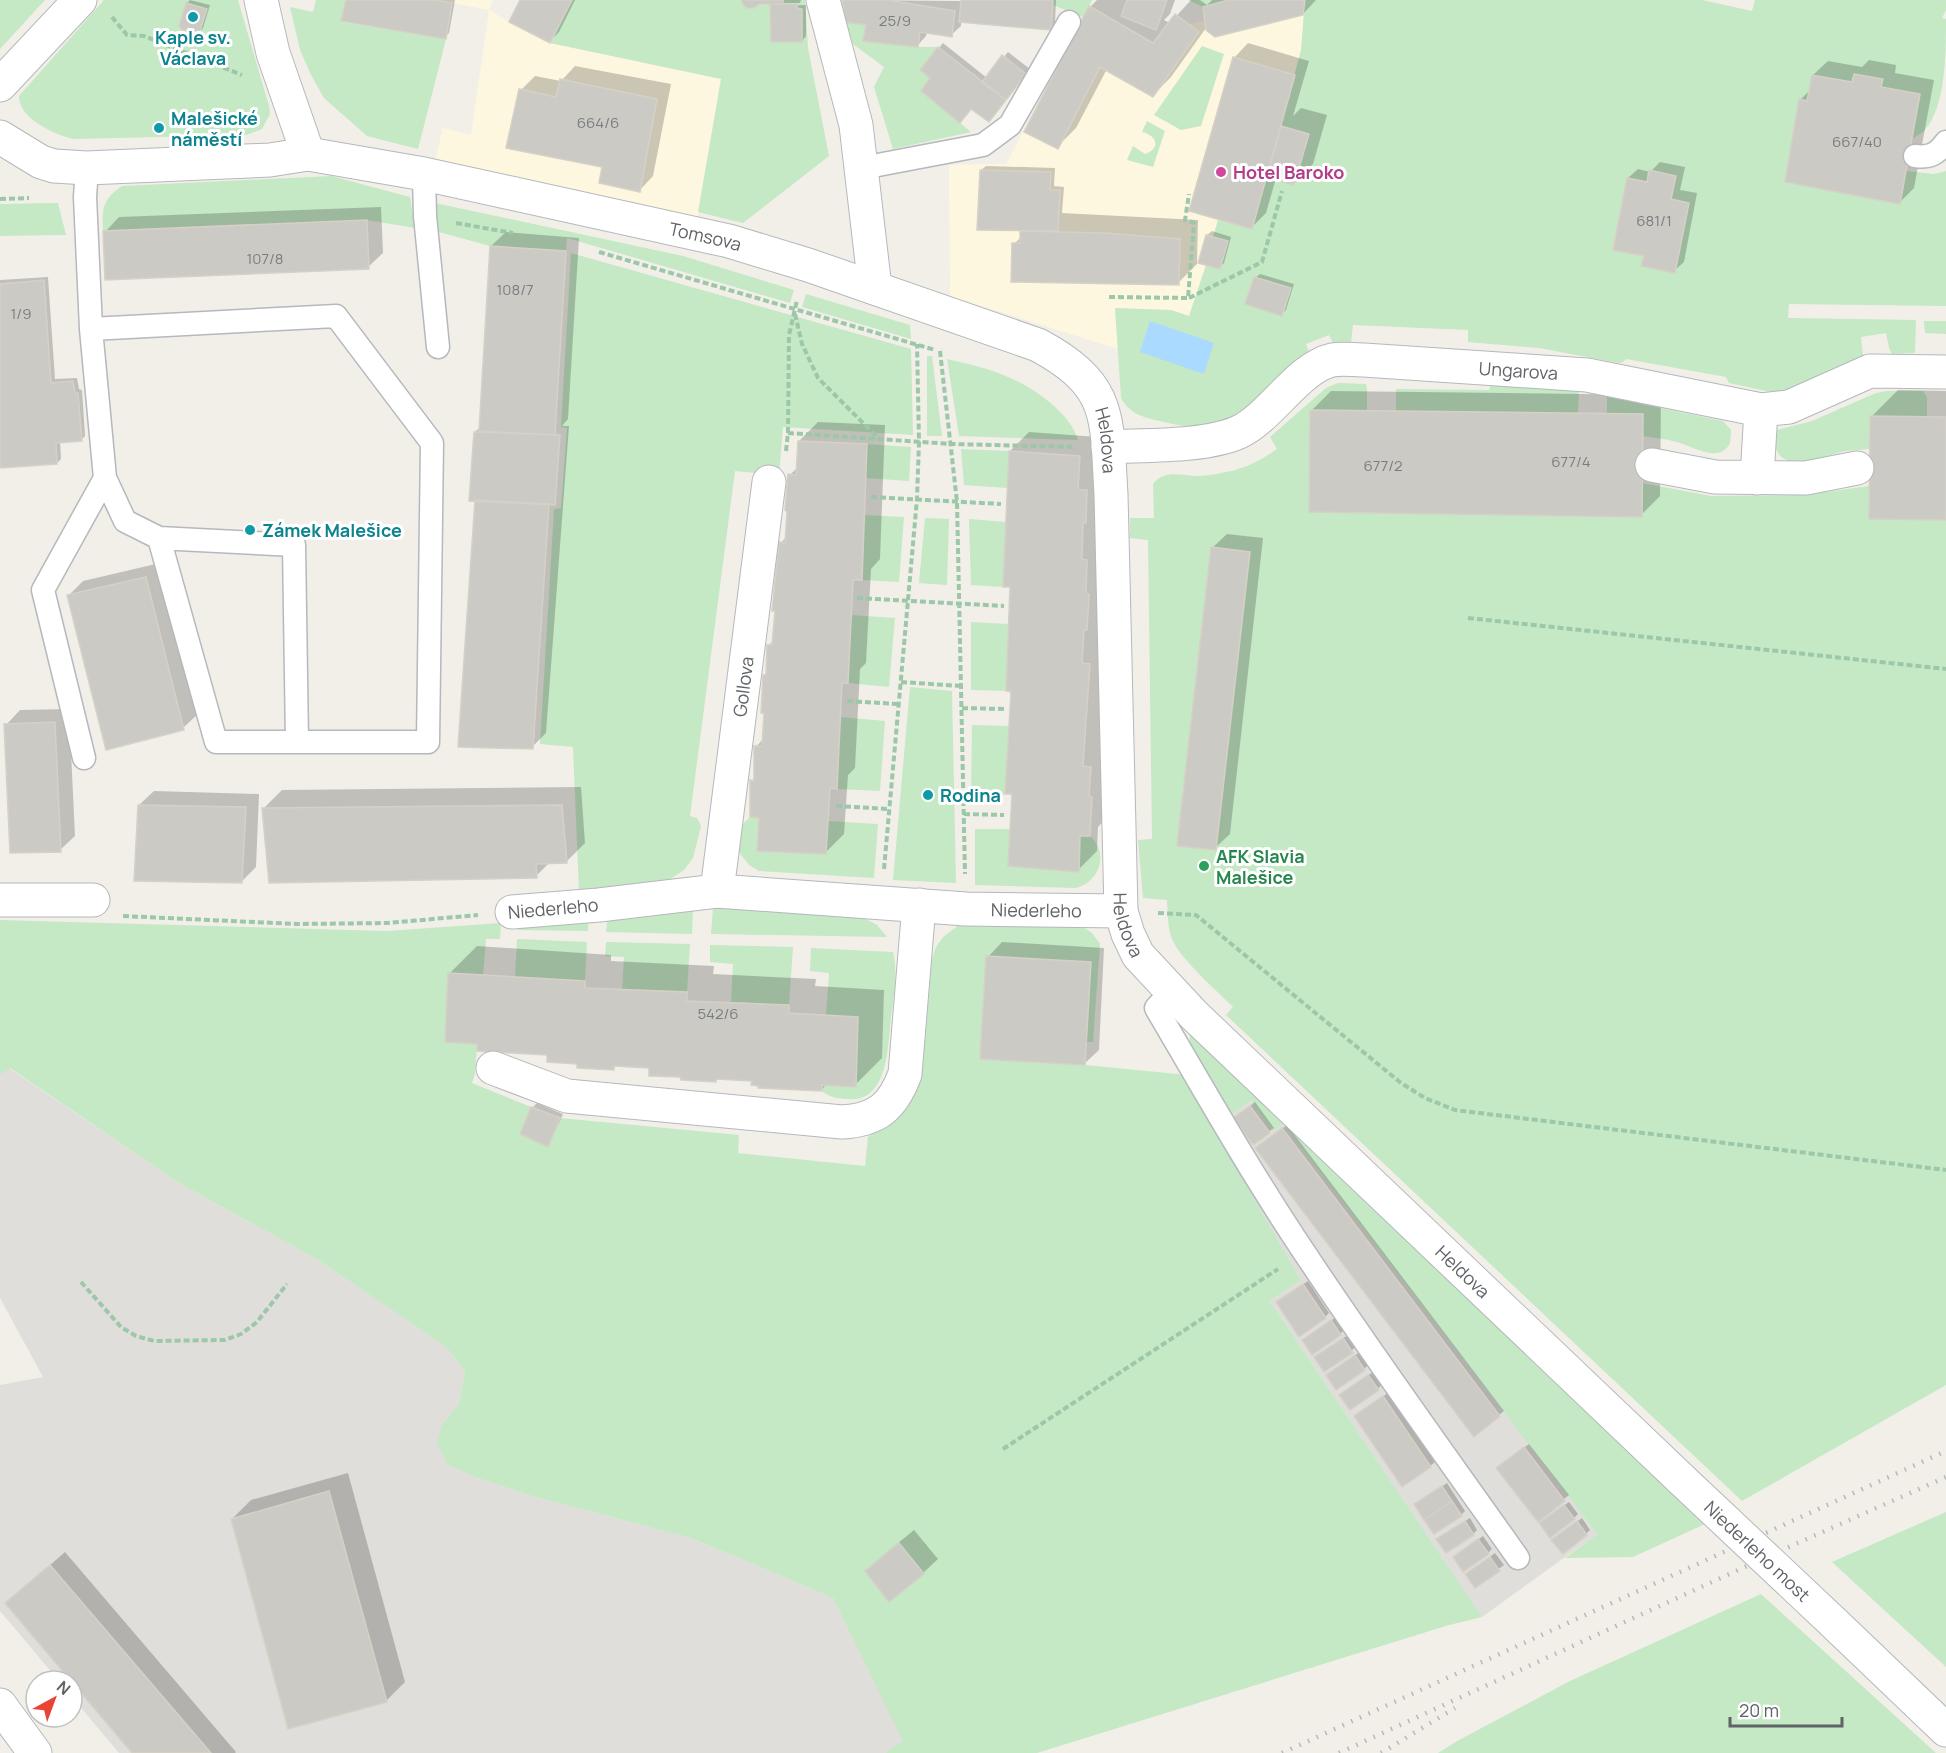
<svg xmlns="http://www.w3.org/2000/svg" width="1946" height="1753" viewBox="0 0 1946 1753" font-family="Manrope,sans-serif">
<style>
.commercial{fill:#fef7e0}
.industrial{fill:#e0deda}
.green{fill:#c5e8c5;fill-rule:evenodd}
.water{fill:#aadaff}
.shadow{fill:#0003}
.building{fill:#cccac5;stroke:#d6d1c6;stroke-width:1.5}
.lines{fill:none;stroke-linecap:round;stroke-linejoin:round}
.service-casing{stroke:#b5b8bc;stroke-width:25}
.minor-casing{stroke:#b5b8bc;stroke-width:35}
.path{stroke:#9cc7a9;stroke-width:4;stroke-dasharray:6 3;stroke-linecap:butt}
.service{stroke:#fff;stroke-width:22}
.minor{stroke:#fff;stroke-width:33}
.rail{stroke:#b6b7b8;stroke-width:4.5;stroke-dasharray:1.5 8;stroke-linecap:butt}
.minor-bridge-casing{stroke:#b5b8bc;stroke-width:35;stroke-linecap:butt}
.minor-bridge{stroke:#fff;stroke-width:33}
.culture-dot{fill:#0f9aa8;stroke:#fff;stroke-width:2}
.hotel-dot{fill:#d1479c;stroke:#fff;stroke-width:2}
.leisure-dot{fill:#2e9e5b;stroke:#fff;stroke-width:2}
.labels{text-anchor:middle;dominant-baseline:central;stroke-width:6;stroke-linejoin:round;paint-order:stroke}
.number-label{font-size:15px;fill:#7a7d7f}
.culture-label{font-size:18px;font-weight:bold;fill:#0d838f;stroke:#fff;text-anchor:start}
.hotel-label{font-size:18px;font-weight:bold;fill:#b23c85;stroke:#fff;text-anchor:start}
.street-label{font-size:18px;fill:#5f6368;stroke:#fff}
.leisure-label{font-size:18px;font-weight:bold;fill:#27864d;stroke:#fff;text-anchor:start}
</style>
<rect width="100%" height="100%" fill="#f1efe8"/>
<path class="commercial" d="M435 0H493L489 10 509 22 550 43 721 79 697 221 434 165 443 128 471 135 489 10Z
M1228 0H1305L1301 50 1281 126 1309 134 1294 185 1252 229 1218 220 1213 237 1206 235 1198 262 1206 265 1189 316 1171 310 1115 308 1118 349 950 296 949 165 1006 164 1089 6 1153 43 1175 14 1190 24 1204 21 1203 7Z"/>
<path class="industrial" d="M9 1068 179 1183 318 1260 445 1346 465 1371 459 1404 442 1424 478 1478 532 1496 691 1538 833 1598 904 1741 885 1753H119L72 1697V1681H59L0 1611V1385L43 1377 0 1298V1075Z
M1251 1101 1273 1130 1283 1124 1597 1534 1482 1617 1270 1301 1301 1280 1212 1126Z"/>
<path class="green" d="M0 0H45L0 49Z
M104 0H238L269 106 270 114 262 129 246 135 73 139C54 134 19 119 19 96ZM186 3 207 9 199 34 188 35 179 26Z
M316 0H346L342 22 446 39 418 149 367 136 324 98 311 75 300 50 290 7 313 12Z
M572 0H805L808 48 829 156 743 223 698 212 721 79 550 43Z
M1053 0H1092L1083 17 1053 5Z
M1188 0H1228L1203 7Z
M1305 0H1702L1752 11 1755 0H1946V10L1942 18 1946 19C1946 51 1946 108 1924 131 1921 134 1916 136 1912 139L1920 94 1881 87 1882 79 1854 74 1852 82 1812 75 1807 101 1799 99 1785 182 1900 204 1906 171 1934 174 1946 171V306L1789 304 1788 318 1916 320 1915 353 1892 354 1889 348 1886 333 1861 337 1863 355 1861 358 1783 392H1771L1729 383 1726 377 1626 359 1623 362 1619 363 1539 348 1468 342V330L1353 325 1351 343 1334 345 1329 335 1306 344 1309 352C1278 380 1240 425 1196 427 1185 427 1174 424 1164 422 1146 418 1130 415 1121 398L1115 308 1171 310 1189 316 1206 265 1227 241 1213 237 1218 220 1251 229 1267 177 1295 185 1309 134 1281 126 1301 50ZM1254 277 1282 316 1245 304Z
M846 22 866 25 863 41 918 47H938L920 70 930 78 921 91 971 132 893 149 874 87 884 67 853 44Z
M1202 46 1224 54 1201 126 1181 130 1154 115Z
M1147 121 1165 131 1153 167 1127 160 1133 146 1145 154C1162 148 1156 135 1142 132Z
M331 176 410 197 415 228 367 220 103 231C102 209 102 200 122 186Z
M58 203 66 235 0 236V204Z
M435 203 683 256 794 290 790 303 567 238 566 251 490 246 439 232Z
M571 253 911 349 913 435 783 427 779 475 735 471 690 816 697 818 701 826 693 858 684 870 669 880 579 892 573 747 540 744 554 509 561 508 567 428 561 427Z
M806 294 910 325 911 339 802 307Z
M1924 321H1946V334L1925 333Z
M927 356H932L942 436H927Z
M947 359C988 368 1021 377 1054 406 1064 415 1074 426 1078 440L959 436Z
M1338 383 1366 384 1367 390V410H1310L1309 512 1641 517 1642 483 1711 496 1804 495 1869 486V519L1946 520V1385L1742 1501 1226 1015 1233 1007C1217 991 1183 961 1174 943 1167 930 1168 914 1167 900L1143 898 1138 840 1152 839 1148 540 1130 538V518H1154L1153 484C1165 469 1181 476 1197 476 1205 476 1213 475 1221 473 1242 470 1260 461 1277 449L1270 437 1326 388ZM1211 547 1250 552 1216 850 1178 846Z
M1491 385 1546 386 1579 392 1578 413 1396 411V389L1489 390Z
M1887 391H1923L1927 397V417H1870L1869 449C1861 450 1853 450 1845 451 1828 455 1790 472 1778 453 1774 445 1774 438 1777 430L1812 421 1876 393Z
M1607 397 1723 421 1731 430 1730 443C1720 464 1694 447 1677 442 1667 439 1654 438 1643 436V414L1607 413Z
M867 444 911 447 909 481 865 478Z
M961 449 1009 451 1007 488 964 485Z
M864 515 904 517 899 582 862 580Z
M925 518 949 519 947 585 919 583Z
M969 519 1006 522 1003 587 971 585Z
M851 615 895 618 889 687 848 683Z
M971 622 1008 624 1006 691 971 690Z
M910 687 952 691 956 883 893 880Z
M840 717 885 721 880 791 837 789Z
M972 725 1009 726 1005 794 999 799 971 797Z
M750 817 759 818 757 851 826 854 828 821 878 824 874 878 759 871 749 865 738 851 741 826Z
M975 829H1010L1008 866 1079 872 1080 836H1090C1110 853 1099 883 1075 888L975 885Z
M713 907 860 916 877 925 887 937 711 934Z
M693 908 692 934 606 932 608 914Z
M589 916 588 931 518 930 520 917Z
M0 920 387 931 501 923 500 939H486L483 975 448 973 445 1042 477 1044 475 1074 472 1083 531 1107 520 1134 547 1146 560 1118 739 1135 738 1153 865 1166 868 1137 885 1125 919 1079 923 1061 932 959 936 947 943 937 963 922 1080 925 1092 933 1100 944 1093 1042H1086L1091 962 986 956 980 1059 1085 1065 1188 1075 1212 1126 1301 1280 1270 1301 1482 1617 1449 1625 1037 1753H885L903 1741 833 1598 691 1538 532 1496 478 1478 447 1464 437 1443 442 1424 459 1404 465 1371 445 1346 318 1260 179 1183 10 1068 0 1075ZM899 1543 924 1574 889 1602 865 1571Z
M517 939 587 942 585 981 515 977Z
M606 942 690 944 687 992 622 990 624 957 605 956Z
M710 945 793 947 789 1005 731 1002 733 964 710 962Z
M811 948 893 952C898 973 894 995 891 1016 888 1044 889 1104 847 1099 837 1098 830 1098 822 1091V1085L858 1017 826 1015 829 973 810 971Z
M1188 1022 1705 1524 1633 1557 1565 1558 1597 1534 1283 1124 1273 1131 1251 1101 1228 1116 1191 1049Z
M1946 1512V1667L1832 1562Z
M1761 1594 1936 1753H1438L1459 1740 1570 1681Z"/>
<path class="water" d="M1150 321 1214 343 1204 374 1140 352Z"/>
<path class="shadow" d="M190 0 210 5 203 28 198 33 187 3Z
M347 0H455L449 33 445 37Z
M522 0H575L559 32 550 41Z
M744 0H801L800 3H783L780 6 806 5V36L802 41 772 3Z
M843 0 962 1V0H1056L1055 24 1051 28 961 20V26L951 35 927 32 926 36 917 46 868 23Z
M1097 0H1175L1170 14 1164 20 1170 23 1191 0H1200L1207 5 1212 0H1316L1303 14 1215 35 1206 28 1171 77 1152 96 1107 69 1076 128 1057 147 1090 7Z
M943 43 987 78 1008 52 1030 69 993 116 922 70Z
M1248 43 1309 61 1293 116 1301 108 1327 115 1313 164 1294 183 1276 178 1266 213 1251 228 1234 58Z
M1869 60 1896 65 1895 73 1934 80 1914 188 1900 202 1787 181 1801 99 1811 89 1813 75 1828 61 1862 67Z
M575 66 671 84 653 176 639 191 604 166 521 90 535 76 561 81Z
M1660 162 1685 167 1680 190 1697 193 1684 262 1674 271 1628 178 1638 169 1650 172Z
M986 166 1055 168 1054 186 1064 187 1062 213 1198 220 1197 264 1178 283 1014 244 1022 236 1024 229 981 170Z
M381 207 383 253 368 267 105 232 119 217Z
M1212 231 1231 237 1224 263 1220 267 1207 235Z
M506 232 579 238 568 419 562 426H569L546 733 532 747 477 499 475 432 481 426 491 246Z
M1260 274 1294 284 1286 310 1282 314 1255 278Z
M48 277 55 379 77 378 79 389 82 390 85 436 81 440 60 441 61 459 57 463 0 467V280Z
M1898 390 1946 391V518L1871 417Z
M1331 391 1661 395 1660 496 1641 515 1312 410Z
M818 422 885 425 880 559 871 569 866 663 860 669 855 768 848 775 844 834 825 853 761 817 752 781 755 777 756 747 764 738 765 676 767 673 769 645 774 640 781 543 787 536 790 475 798 467 799 441Z
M1029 432 1098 437 1109 815 1098 827 1097 851 1078 870 1013 793 1010 451Z
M1227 534 1263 538 1230 834 1215 848 1212 548Z
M160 563 198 714 183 728 69 595 83 581Z
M69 709 75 836 60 850 6 725 20 710Z
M581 787 585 843 566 862H550L536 876 263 809 282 790Z
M154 791 259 794 256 867 242 881 139 805Z
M1002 942 1104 948 1099 1050 1084 1064 988 957Z
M477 946 611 955V961L714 966 713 974 816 979 815 986 884 990 882 1058 855 1085 827 1084 821 1090 760 1085 753 1079 719 1078 715 1081 682 1076 651 1066 617 1065 613 1069 579 1063 549 1054 479 1043 450 973Z
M1255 1102 1274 1128 1253 1143 1240 1114Z
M537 1103 563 1114 551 1140 547 1145 522 1133 533 1107Z
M1287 1125 1504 1411 1499 1415 1262 1144Z
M1308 1281 1329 1313 1325 1317 1278 1302Z
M1336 1317 1344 1330 1340 1334 1304 1340Z
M1348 1335 1356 1347 1324 1370 1320 1353Z
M1360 1352 1368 1365 1364 1369 1332 1371Z
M1373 1372 1382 1384 1378 1389 1346 1391Z
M1388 1393 1435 1462 1430 1466 1360 1412Z
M1529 1444 1569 1495 1538 1520 1502 1464Z
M348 1473 405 1682 386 1701 232 1519 251 1500Z
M1447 1483 1465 1511 1461 1515 1416 1505Z
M1569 1502 1578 1514 1574 1518 1545 1519Z
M1470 1518 1477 1530 1473 1534 1443 1535Z
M1582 1518 1590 1530 1586 1534 1558 1536Z
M914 1530 938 1559 923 1573 890 1600 867 1571 881 1557Z
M1483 1536 1492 1549 1488 1553 1455 1557Z
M65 1552 236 1752 235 1753H134L7 1603Z
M1495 1553 1504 1565 1475 1586 1467 1574Z"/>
<path class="building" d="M346 0H435L452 3 446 39 341 21Z
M520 0H572L550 43 509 22Z
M742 0H783V4H759L754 8H747L742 3Z
M842 0H887L955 11 952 37 920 32 918 47 863 41 866 25 846 22Z
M961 0H1053L1051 30 959 22Z
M1127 0H1167L1156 30 1121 16Z
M1228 0H1305L1303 15 1215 37 1206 30 1203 7Z
M186 3 207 9 199 34 188 35 179 26Z
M770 4H797V8L802 9V42H771Z
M1089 6 1153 43 1175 14 1199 32 1153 97 1100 67 1058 149 1024 132Z
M938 47 1006 100 989 122 971 109 960 123 921 91 930 78 920 70Z
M1002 55 1026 74 1006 100 982 82Z
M1233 57 1295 75 1252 229 1189 211Z
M1854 74 1883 79 1881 87 1920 94 1900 204 1785 182 1799 99 1807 101 1812 75 1852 82Z
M560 79 657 99 640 192 599 183 602 167 506 148 519 89 556 97Z
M1281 126 1309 134 1294 185 1267 177Z
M980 170 1051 172 1050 190H1060L1058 231 977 230Z
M1649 170 1676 176 1671 199 1689 203 1675 273 1641 266 1644 256 1613 250 1627 178 1647 182Z
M367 220 369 269 105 280 103 231Z
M1020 231 1105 233 1180 239 1179 285 1011 282 1012 243H1020Z
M1206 235 1228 241 1220 269 1198 263Z
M490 246 566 251 555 435 479 431Z
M1254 277 1291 288 1282 316 1245 304Z
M44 280 51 383 73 381 75 393H78L82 441 56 443 57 464 0 468V284Z
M1310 410 1643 414 1642 517 1309 512Z
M1870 416 1946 417V520L1869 519Z
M474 432 560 435 555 505 469 501Z
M798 441 867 444 862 580H853L848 683H842L837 789 830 788 826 854 757 851 759 818 750 817V780L754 781V746H762L764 713H761L763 675H766L767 645H772L775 611H772L779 542 785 543 787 512 785 510 788 474 796 475Z
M1009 451 1080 456 1078 490H1087L1086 523H1083L1082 559 1087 560 1086 594H1089L1087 630H1084L1082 663 1090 664 1083 766 1091 767 1089 796 1092 797 1090 836H1080L1079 872 1008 866 1012 794H1005L1011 692 1006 691 1010 587H1003Z
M475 500 549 504 533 749 458 747Z
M1211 547 1250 552 1216 850 1177 846Z
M146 577 184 730 106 750 67 595Z
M55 722 61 852 10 853 4 724Z
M138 805 246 807 242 883 134 881Z
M562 805 567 863 536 864 537 878 269 883 262 808Z
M986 956 1091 962 1085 1065 980 1059Z
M448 973 585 981V988L687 992V1001L789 1005V1013L858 1017 856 1087 822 1085V1091L758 1088V1086L751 1085 752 1081 716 1079V1082L681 1080 680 1077 649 1076V1068L614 1066V1070L577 1068V1064L547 1062V1055L477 1051V1044L445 1042Z
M1250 1106 1270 1133 1253 1145 1233 1118Z
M531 1107 560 1118 548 1147 520 1134Z
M1282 1128 1500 1416 1474 1437 1255 1148Z
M1303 1284 1326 1318 1299 1337 1276 1302Z
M1331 1320 1341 1335 1312 1355 1302 1340Z
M1343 1338 1353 1353 1324 1372 1314 1357Z
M1355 1355 1365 1370 1336 1390 1326 1375Z
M1368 1375 1379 1390 1350 1410 1339 1395Z
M1383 1396 1431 1467 1402 1487 1354 1416Z
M1524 1447 1565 1501 1538 1522 1496 1468Z
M1442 1486 1452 1501 1424 1520 1414 1504Z
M329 1491 387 1702 288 1729 231 1519Z
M1452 1501 1462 1516 1434 1534 1424 1520Z
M1564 1505 1575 1519 1550 1538 1539 1523Z
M1465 1521 1474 1535 1446 1553 1436 1539Z
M1577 1521 1587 1535 1563 1554 1551 1540Z
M1478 1539 1489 1554 1463 1572 1453 1557Z
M899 1543 924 1574 889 1602 865 1571Z
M1490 1557 1500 1571 1475 1588 1465 1574Z
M50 1565 211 1753H132L5 1603Z"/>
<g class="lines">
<defs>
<path id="service" d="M1915 156C1930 158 1937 154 1946 142
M862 168 983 145 1010 125 1069 22
M424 174 425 216 438 347
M91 329 336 316 432 443 428 742H216L159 538 125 521 105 478
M159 538 294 545 297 742
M84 758 43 590 105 478 91 329 85 197 87 168
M1171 992 1156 1008C1204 1090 1251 1173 1304 1252 1373 1356 1446 1456 1518 1558"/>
<g id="minor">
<path id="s1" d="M261 0 273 53 308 154 424 174 729 241 808 265 1038 345C1114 386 1106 418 1111 494L1121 911 1128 934 1138 955 1194 1015 1681 1479"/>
<path d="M823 0 856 125 875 288"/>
<path d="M0 85 80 0"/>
<path d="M0 137 41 162 54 166 87 168 270 160 308 154"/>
<path id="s2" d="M1108 447C1145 445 1206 447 1239 432 1271 417 1298 368 1332 360 1342 358 1354 360 1364 360L1587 375 1761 410 1789 407 1870 371 1946 372"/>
<path d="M1652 465 1715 477 1806 478 1857 468"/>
<path d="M1757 478 1761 410"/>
<path id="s3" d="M717 891 769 482"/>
<path d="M0 900H93"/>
<path id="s4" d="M512 912 599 905 717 891 966 909 1121 911"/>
<path d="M493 1068 567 1096 842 1122C878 1120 893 1106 905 1074L919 905"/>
<path d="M1833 1622 1946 1730"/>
<path d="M0 1705 35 1753"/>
</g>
</defs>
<use href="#service" class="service-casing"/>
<use href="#minor" class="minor-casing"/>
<path class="path" d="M112 17 127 35 144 36 242 75
M0 199 29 198
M456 223 513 233
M599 252 935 350
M1109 297 1188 298 1194 223 1185 220 1189 194
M1189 298 1262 262 1282 191
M795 314 802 344 818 378 879 439
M940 351 957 502 965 874
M788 433 789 335 797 300
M786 451 788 433 952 444 1074 447
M871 497 1001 504
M857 598 1004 606
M1468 618 1946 669
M901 682 961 686
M847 701 898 704
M962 708 1004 709
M836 806 889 809
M964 814 1004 815
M884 869 917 499 919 442 917 344
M1158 913 1196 915 1401 1083 1425 1098 1455 1110 1946 1170
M123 916 297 924 388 923 478 915
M81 1282 121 1327 136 1336 154 1341 225 1340 241 1334 257 1322 287 1284
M1003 1449 1278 1269"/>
<use href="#service" class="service"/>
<use href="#minor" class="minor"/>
<path class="rail" d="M1282 1753 1946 1451
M1339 1753 1771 1555 1946 1477
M1381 1753 1455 1708"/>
<defs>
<g id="minor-bridge">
<path id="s5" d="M1681 1479 1833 1622"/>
</g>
</defs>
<use href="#minor-bridge" class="minor-bridge-casing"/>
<use href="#minor-bridge" class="minor-bridge"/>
</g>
<g class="culture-dot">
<circle cx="193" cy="17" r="6"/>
<circle cx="159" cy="128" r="6"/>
<circle cx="250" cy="530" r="6"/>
<circle cx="928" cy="795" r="6"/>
</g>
<circle class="hotel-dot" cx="1221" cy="172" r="6"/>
<circle class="leisure-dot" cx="1204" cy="866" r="6"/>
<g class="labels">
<g class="number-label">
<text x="895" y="20">25/9</text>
<text x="598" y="122">664/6</text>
<text x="1857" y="141">667/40</text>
<text x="1654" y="220">681/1</text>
<text x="265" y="258">107/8</text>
<text x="515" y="289">108/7</text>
<text x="21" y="313">1/9</text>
<text x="1571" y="461">677/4</text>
<text x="1383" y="465">677/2</text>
<text x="718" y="1013">542/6</text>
</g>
<g class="culture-label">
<text x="193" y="37" text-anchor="middle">Kaple sv.<tspan x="193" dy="21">Václava</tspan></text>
<text x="171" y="118">Malešické<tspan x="171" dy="21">náměstí</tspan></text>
<text x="262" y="530">Zámek Malešice</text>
<text x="940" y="795">Rodina</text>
</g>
<g class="hotel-label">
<text x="1233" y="172">Hotel Baroko</text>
</g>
<g class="street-label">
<text stroke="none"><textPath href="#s1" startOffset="567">Tomsova</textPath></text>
<text stroke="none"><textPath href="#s2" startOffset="438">Ungarova</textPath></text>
<text stroke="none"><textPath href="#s1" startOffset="1042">Heldova</textPath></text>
<text stroke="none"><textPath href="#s3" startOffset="206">Gollova</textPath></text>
<text transform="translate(553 908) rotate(-5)">Niederleho</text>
<text stroke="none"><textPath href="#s4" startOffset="526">Niederleho</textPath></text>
<text stroke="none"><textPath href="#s1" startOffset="1528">Heldova</textPath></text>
<text stroke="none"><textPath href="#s1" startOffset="2014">Heldova</textPath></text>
<text stroke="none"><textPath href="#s5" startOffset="105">Niederleho most</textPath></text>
</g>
<g class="leisure-label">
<text x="1216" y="856">AFK Slavia<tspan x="1216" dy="21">Malešice</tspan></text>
</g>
</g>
<g transform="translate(54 1699) rotate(41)"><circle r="28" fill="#ffffff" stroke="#bfc1c3" stroke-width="1.5"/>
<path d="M0-4.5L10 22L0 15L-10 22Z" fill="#ea4335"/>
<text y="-9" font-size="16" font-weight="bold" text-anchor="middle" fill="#5f6368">N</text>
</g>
<path d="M1730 1717v9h112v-9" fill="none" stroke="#5f6368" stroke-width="3"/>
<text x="1739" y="1717" font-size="18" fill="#5f6368" stroke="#ffffff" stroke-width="4.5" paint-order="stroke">20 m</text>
</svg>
